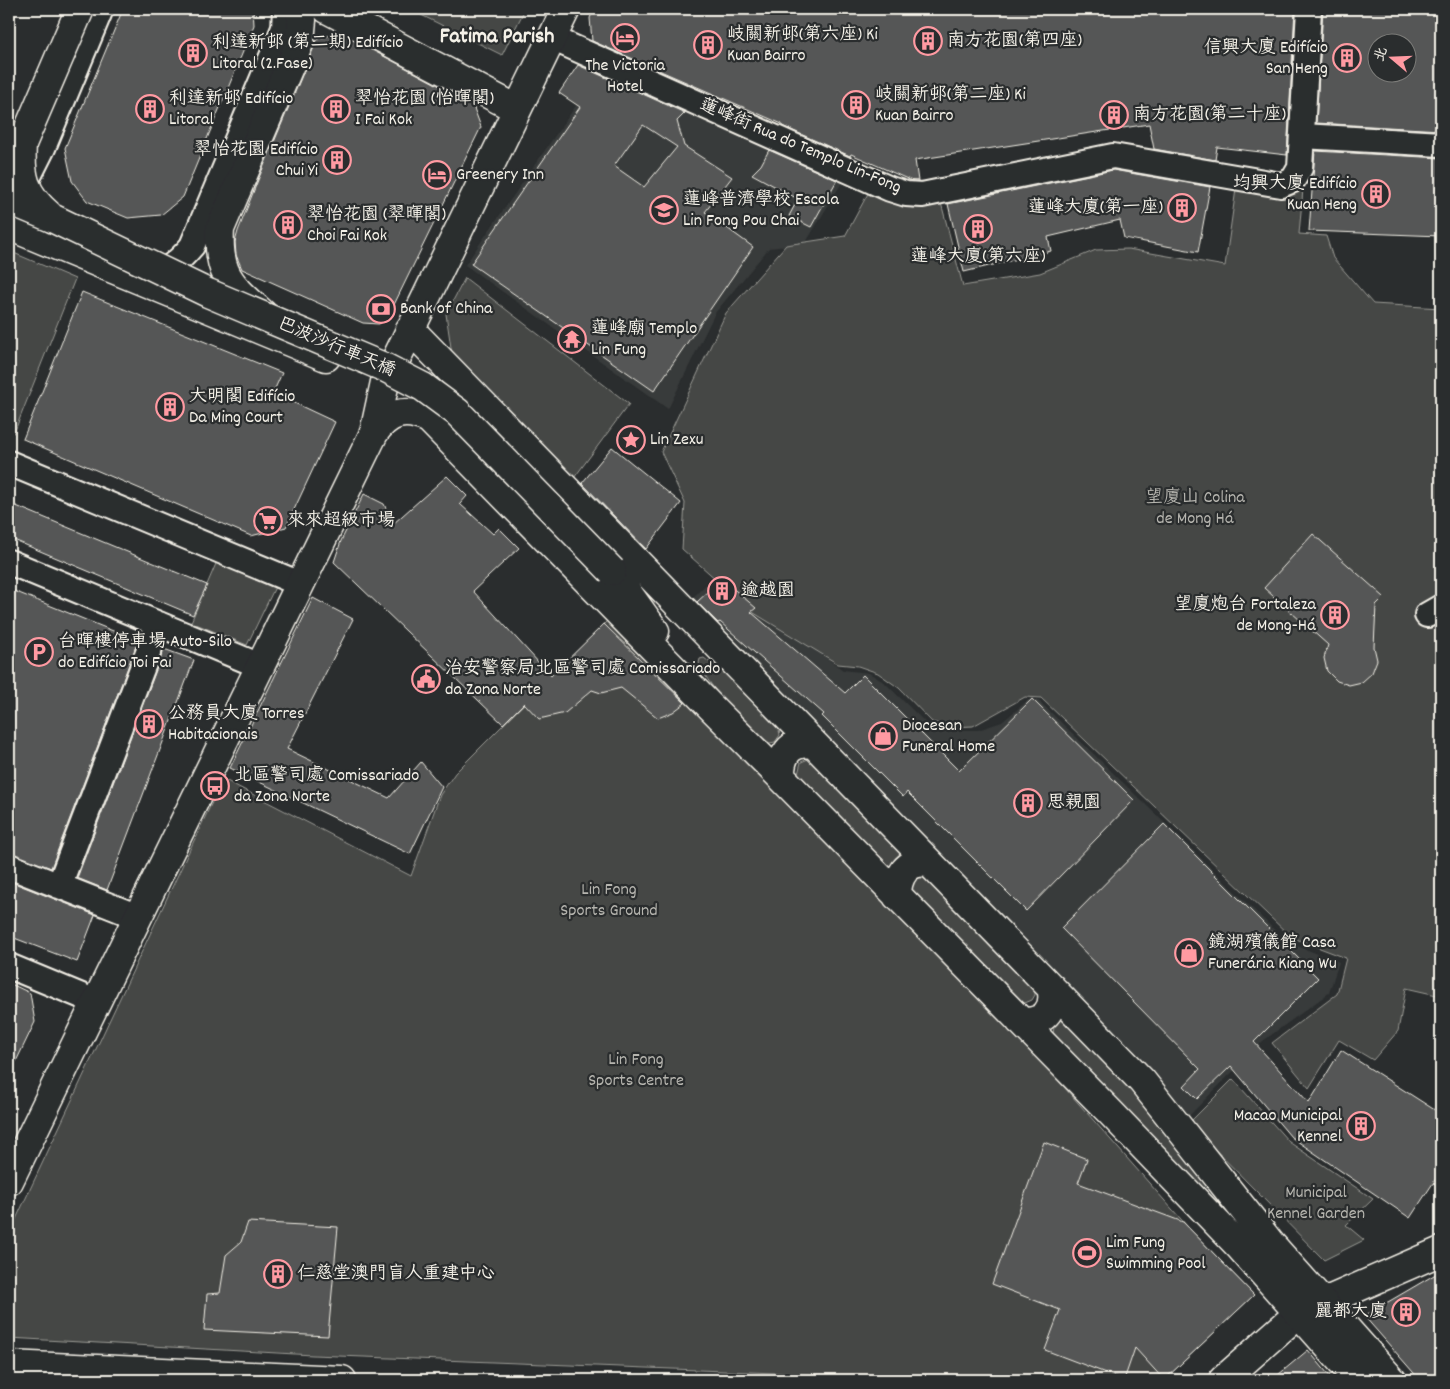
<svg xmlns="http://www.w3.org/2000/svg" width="1450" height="1389" viewBox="0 0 1450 1389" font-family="Dekko,'LXGW WenKai TC',sans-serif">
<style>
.built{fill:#373a3a}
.green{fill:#444645;stroke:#9c9c96}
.building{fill:#555756;stroke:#f4f1e8;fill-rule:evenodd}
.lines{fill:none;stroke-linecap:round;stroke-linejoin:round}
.street-casing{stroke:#f4f1e8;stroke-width:28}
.secondary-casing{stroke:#f4f1e8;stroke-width:31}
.primary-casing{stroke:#f4f1e8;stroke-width:31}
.street{stroke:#2a2d2e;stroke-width:24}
.secondary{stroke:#2a2d2e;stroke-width:28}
.primary{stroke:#2a2d2e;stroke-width:28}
.primary-bridge-casing{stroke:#f4f1e8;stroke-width:31;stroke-linecap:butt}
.primary-bridge{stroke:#2a2d2e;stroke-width:28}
.labels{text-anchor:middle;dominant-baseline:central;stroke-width:4.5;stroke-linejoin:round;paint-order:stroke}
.poi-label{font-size:18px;fill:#f4f1e8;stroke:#2a2d2e;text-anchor:start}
.street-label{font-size:18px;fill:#f4f1e8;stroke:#2a2d2e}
.park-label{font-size:18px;fill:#b6b5af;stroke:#2a2d2e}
.district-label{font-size:22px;font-weight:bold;fill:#f4f1e8;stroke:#2a2d2e}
</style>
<rect width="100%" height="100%" fill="#2a2d2e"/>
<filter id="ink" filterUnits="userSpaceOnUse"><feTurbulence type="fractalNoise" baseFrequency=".02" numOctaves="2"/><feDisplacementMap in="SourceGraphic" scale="10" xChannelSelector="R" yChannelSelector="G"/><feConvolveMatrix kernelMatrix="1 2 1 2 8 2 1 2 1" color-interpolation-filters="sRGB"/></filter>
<g filter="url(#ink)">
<path class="built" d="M605 64 846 176 805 244 769 248 715 313 668 409 465 265Z
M719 572 773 618 843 670 869 673 885 683 925 722 938 728 957 730H978L1002 722 1028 700H1038L1287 942 1339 962 1329 993 1263 1041 1186 1119 688 602Z"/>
<path class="green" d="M409 9H525L502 55Z
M1237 182 1303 189 1299 234 1326 236 1333 258 1373 304 1441 308V996L1406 988 1398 1031 1373 1060 1339 1040 1309 1088 1272 1043 1337 994 1346 958 1291 937 1041 698 1025 697 973 726 951 727 932 722 899 688 878 673 858 666 838 664 754 613 682 549 685 503 661 452 726 313 786 245 845 236 872 186 940 199 963 286 1040 273 1096 250 1128 249 1225 266Z
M9 251 75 279 14 433 9 431Z
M465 278 629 404 571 482 452 354 446 314Z
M218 559 276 585 247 645 191 622Z
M611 617 1017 1034 1188 1227 1254 1295 1164 1380H955L313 1355 9 1338V1234L223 779 411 876 440 795 455 773Z
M704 658 736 682 778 726 780 735 775 742 770 743 764 739C741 716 712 694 699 663L700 659Z
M811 758 902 852V856L890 869 800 778 798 774 801 762Z
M919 877 928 880 1035 988V995L1032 1000 1025 1003H1021L911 895C910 887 911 880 919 877Z
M1064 1020 1125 1078 1233 1217 1231 1220 1055 1038 1053 1034 1054 1027 1059 1021Z
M1233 1079 1289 1142 1373 1199 1346 1225 1364 1240 1324 1260 1189 1123Z"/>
<path class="building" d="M123 9H253L254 25 183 197 161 215 128 218 87 201 72 181 65 148Z
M594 9H1295L1287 155 1217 147 1215 160 1154 149 1149 124 915 160 918 181H912L851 154 850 156 782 126V124L592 41 590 18Z
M1323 9H1441V130L1316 123ZM1378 42H1408V72H1378Z
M342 34 472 103 481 127 388 317 379 324 363 323 242 269 236 255 235 242 238 231 258 180 314 47 316 40 326 36Z
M578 65 685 113 677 121 684 146 732 177 705 212 753 247 654 391 471 264 580 107 559 93ZM643 125 677 147 644 187 614 166Z
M769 150 837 180 811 227 789 216 798 199 752 174 761 165Z
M1315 151 1441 158V236L1309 231Z
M1113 170 1210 187 1198 252 1124 238 1120 220 1048 237 1051 251 964 272 948 204Z
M82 292 282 373 273 393 335 422 286 527 251 536 23 439Z
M612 447 681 503 646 549 582 483Z
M447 476 467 496 460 504 493 534 499 528 519 548 473 591 551 676 604 624 685 703 673 712 658 718 621 688 601 693 592 690 565 713 539 719 524 703 503 724 334 562 341 541 364 494 384 504 393 524Z
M9 503 207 585 193 615 9 538Z
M1313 534 1384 597 1376 605 1374 647 1377 660 1372 673 1362 682 1349 685 1337 681 1327 671 1324 658 1328 645 1264 588Z
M722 579 756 608 751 612 845 693 863 675 959 771 1032 699 1134 800 1026 911 907 792 903 797 822 716 824 714 720 622 718 623 697 602Z
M9 589 138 641 51 868 9 853Z
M313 598 353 619 287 749 389 798 421 762 442 787 410 854 230 768Z
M164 649 194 660 107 890 77 878Z
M1164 824 1318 978 1254 1042 1309 1103 1341 1050 1441 1114V1171L1410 1218 1291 1137 1231 1066 1197 1099 1184 1086 1200 1069 1061 928Z
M9 881 95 915 77 962 9 936Z
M9 983 30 993 35 1022 9 1076Z
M1044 1142 1087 1159 1078 1183 1183 1222 1254 1295 1164 1380 1135 1348 1124 1380 1045 1350 1060 1310 992 1284Z
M248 1222 338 1227 328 1336 204 1330 207 1294 220 1293 226 1255 241 1242Z
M1441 1271V1380H1420L1364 1316Z
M1308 1350 1333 1380H1272Z"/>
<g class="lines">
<defs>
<path id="street" d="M552 38 890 189 906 194 922 195 1113 156 1281 185 1293 180 1300 168 1309 9
M1302 136 1441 144
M21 192 43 148 101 9
M148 275C167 273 180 260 192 246L284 28 285 9
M9 463 300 584
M9 562 260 666
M1427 615 1441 607
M9 866 138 917
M59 886 159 624
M9 966 96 1002"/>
<path id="secondary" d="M9 1365 342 1380
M1223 1380 1299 1313 1441 1251"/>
<path id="primary" d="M327 9 517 109
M9 226 326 357
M263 314C231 285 217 275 220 229L300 41 302 20 299 9
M410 329 1142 1081 1271 1244 1392 1380
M374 433 385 382 566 9
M612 571 655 631
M781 777C780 756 790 740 812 744
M897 896C897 877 906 859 929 863
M1020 1021C1042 1025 1057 1010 1051 987
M9 1181 374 433C389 412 405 408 429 419L711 707 781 777 1110 1112 1239 1246 1358 1380"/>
</defs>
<use href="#street" class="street-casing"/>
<use href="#secondary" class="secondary-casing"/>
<use href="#primary" class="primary-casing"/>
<use href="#street" class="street"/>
<use href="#secondary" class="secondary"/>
<use href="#primary" class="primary"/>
<defs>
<path id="primary-bridge" d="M9 200 52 218 208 293 386 368 423 387 457 412 612 571
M49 215C24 194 20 176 22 144L80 9"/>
</defs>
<use href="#primary-bridge" class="primary-bridge-casing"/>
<use href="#primary-bridge" class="primary-bridge"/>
</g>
</g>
<defs>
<symbol id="hotel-ring" viewBox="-11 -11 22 22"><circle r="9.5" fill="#2a2d2e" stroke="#ff9aa2" stroke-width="1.5"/><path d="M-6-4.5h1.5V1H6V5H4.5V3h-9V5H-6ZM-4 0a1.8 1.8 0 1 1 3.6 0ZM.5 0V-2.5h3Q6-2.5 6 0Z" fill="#ff9aa2"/></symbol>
<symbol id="building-ring" viewBox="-11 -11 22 22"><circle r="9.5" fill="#2a2d2e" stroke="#ff9aa2" stroke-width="1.5"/><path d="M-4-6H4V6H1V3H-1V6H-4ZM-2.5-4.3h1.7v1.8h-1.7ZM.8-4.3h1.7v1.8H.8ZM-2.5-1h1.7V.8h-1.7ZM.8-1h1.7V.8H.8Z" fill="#ff9aa2"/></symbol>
<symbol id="school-ring" viewBox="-11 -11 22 22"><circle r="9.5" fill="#2a2d2e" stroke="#ff9aa2" stroke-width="1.5"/><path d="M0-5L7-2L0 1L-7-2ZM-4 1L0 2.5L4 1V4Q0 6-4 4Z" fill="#ff9aa2"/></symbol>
<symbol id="bank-ring" viewBox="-11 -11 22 22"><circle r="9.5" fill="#2a2d2e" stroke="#ff9aa2" stroke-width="1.5"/><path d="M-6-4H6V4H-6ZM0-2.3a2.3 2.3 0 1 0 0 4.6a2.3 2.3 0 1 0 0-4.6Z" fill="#ff9aa2"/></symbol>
<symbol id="temple-ring" viewBox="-11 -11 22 22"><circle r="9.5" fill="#2a2d2e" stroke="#ff9aa2" stroke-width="1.5"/><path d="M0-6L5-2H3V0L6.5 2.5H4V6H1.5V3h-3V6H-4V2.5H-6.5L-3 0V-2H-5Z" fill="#ff9aa2"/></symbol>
<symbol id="sight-ring" viewBox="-11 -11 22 22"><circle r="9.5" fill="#2a2d2e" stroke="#ff9aa2" stroke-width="1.5"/><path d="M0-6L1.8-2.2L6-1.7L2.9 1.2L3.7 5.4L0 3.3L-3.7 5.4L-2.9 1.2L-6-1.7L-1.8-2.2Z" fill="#ff9aa2"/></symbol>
<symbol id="supermarket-ring" viewBox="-11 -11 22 22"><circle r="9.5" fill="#2a2d2e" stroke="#ff9aa2" stroke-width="1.5"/><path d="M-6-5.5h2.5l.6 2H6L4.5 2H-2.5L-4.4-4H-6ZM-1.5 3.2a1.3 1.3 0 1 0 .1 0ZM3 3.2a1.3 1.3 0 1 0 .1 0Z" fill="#ff9aa2"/></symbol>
<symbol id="parking-ring" viewBox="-11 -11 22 22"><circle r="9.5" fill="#2a2d2e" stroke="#ff9aa2" stroke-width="1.5"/><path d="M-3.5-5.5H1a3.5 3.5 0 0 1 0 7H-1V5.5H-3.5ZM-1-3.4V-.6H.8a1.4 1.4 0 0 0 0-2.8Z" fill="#ff9aa2"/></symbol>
<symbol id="civic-ring" viewBox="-11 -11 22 22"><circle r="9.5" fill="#2a2d2e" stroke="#ff9aa2" stroke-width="1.5"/><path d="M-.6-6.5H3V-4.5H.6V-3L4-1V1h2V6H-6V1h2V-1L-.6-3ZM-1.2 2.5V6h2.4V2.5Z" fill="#ff9aa2"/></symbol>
<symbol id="shop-ring" viewBox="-11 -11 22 22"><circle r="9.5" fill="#2a2d2e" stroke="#ff9aa2" stroke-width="1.5"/><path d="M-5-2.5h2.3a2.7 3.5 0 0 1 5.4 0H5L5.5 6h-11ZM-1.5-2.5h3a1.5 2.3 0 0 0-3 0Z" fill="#ff9aa2"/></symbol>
<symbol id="bus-ring" viewBox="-11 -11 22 22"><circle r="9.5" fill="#2a2d2e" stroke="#ff9aa2" stroke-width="1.5"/><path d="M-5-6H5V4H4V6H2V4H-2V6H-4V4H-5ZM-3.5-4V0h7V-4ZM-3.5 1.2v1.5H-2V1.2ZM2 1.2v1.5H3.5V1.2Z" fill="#ff9aa2"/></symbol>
<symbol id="stadium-ring" viewBox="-11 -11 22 22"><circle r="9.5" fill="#2a2d2e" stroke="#ff9aa2" stroke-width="1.5"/><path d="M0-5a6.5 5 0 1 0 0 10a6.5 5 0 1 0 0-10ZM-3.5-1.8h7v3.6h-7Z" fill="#ff9aa2"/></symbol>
</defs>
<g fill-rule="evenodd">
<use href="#hotel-ring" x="609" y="22" width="32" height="32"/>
<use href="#building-ring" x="912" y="25" width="32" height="32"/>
<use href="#building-ring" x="692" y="29" width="32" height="32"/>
<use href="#building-ring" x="177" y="37" width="32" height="32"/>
<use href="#building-ring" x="1331" y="42" width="32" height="32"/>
<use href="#building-ring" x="840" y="89" width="32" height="32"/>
<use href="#building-ring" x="134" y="93" width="32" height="32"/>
<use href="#building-ring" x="320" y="93" width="32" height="32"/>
<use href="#building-ring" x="1098" y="99" width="32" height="32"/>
<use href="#building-ring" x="321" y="144" width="32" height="32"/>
<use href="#hotel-ring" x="421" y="159" width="32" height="32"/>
<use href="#building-ring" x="1360" y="178" width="32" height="32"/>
<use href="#building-ring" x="1166" y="192" width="32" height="32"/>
<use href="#school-ring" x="648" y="194" width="32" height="32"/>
<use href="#building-ring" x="272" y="209" width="32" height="32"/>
<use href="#building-ring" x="962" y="213" width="32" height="32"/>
<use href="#bank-ring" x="365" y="293" width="32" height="32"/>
<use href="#temple-ring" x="556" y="323" width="32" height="32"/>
<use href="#building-ring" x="154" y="391" width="32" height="32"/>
<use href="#sight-ring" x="615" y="424" width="32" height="32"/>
<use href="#supermarket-ring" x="252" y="505" width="32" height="32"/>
<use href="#building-ring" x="706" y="575" width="32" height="32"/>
<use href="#building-ring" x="1319" y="599" width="32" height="32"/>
<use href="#parking-ring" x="23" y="636" width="32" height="32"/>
<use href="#civic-ring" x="410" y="663" width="32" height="32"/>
<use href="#building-ring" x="133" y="708" width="32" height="32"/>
<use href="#shop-ring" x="867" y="720" width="32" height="32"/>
<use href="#bus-ring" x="199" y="770" width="32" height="32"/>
<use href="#building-ring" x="1012" y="787" width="32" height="32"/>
<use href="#shop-ring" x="1173" y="937" width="32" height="32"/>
<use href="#building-ring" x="1345" y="1110" width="32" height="32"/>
<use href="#stadium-ring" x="1071" y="1237" width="32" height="32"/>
<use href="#building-ring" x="262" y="1258" width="32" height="32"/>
<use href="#building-ring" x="1390" y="1296" width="32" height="32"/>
</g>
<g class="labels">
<g class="poi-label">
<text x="727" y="35">岐關新邨(第六座) Ki<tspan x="727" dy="21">Kuan Bairro</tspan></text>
<text x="947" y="41">南方花園(第四座)</text>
<text x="212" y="43">利達新邨 (第二期) Edifício<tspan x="212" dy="21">Litoral (2.Fase)</tspan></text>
<text x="1328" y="48" text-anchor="end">信興大廈 Edifício<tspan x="1328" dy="21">San Heng</tspan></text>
<text x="625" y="66" text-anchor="middle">The Victoria<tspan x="625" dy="21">Hotel</tspan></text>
<text x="875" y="95">岐關新邨(第二座) Ki<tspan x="875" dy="21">Kuan Bairro</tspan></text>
<text x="169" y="99">利達新邨 Edifício<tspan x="169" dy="21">Litoral</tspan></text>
<text x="355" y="99">翠怡花園 (怡暉閣)<tspan x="355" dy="21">I Fai Kok</tspan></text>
<text x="1133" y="115">南方花園(第二十座)</text>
<text x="318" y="150" text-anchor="end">翠怡花園 Edifício<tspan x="318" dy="21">Chui Yi</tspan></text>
<text x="456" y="175">Greenery Inn</text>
<text x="1357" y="184" text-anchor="end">均興大廈 Edifício<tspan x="1357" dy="21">Kuan Heng</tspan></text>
<text x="683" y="200">蓮峰普濟學校 Escola<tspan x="683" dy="21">Lin Fong Pou Chai</tspan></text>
<text x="1163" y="208" text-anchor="end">蓮峰大廈(第一座)</text>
<text x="307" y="215">翠怡花園 (翠暉閣)<tspan x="307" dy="21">Choi Fai Kok</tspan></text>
<text x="978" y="257" text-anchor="middle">蓮峰大廈(第六座)</text>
<text x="400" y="309">Bank of China</text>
<text x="591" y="329">蓮峰廟 Templo<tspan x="591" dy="21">Lin Fung</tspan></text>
<text x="189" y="397">大明閣 Edifício<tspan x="189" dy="21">Da Ming Court</tspan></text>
<text x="650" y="440">Lin Zexu</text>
<text x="287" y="521">來來超級市場</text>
<text x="741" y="591">逾越園</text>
<text x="1316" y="605" text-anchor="end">望廈炮台 Fortaleza<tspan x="1316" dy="21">de Mong-Há</tspan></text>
<text x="58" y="642">台暉樓停車場 Auto-Silo<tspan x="58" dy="21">do Edifício Toi Fai</tspan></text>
<text x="445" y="669">治安警察局北區警司處 Comissariado<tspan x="445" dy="21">da Zona Norte</tspan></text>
<text x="168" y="714">公務員大廈 Torres<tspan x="168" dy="21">Habitacionais</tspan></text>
<text x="902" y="726">Diocesan<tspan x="902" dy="21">Funeral Home</tspan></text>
<text x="234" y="776">北區警司處 Comissariado<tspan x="234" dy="21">da Zona Norte</tspan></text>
<text x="1047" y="803">思親園</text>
<text x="1208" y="943">鏡湖殯儀館 Casa<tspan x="1208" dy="21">Funerária Kiang Wu</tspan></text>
<text x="1342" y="1116" text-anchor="end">Macao Municipal<tspan x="1342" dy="21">Kennel</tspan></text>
<text x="1106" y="1243">Lim Fung<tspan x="1106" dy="21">Swimming Pool</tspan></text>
<text x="297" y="1274">仁慈堂澳門盲人重建中心</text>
<text x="1387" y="1312" text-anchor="end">麗都大廈</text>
</g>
<g class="street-label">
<text transform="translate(800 147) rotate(23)">蓮峰街 Rua do Templo Lin-Fong</text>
<text transform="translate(336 348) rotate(23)">巴波沙行車天橋</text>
</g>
<g class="park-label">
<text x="1195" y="498">望廈山 Colina<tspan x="1195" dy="21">de Mong Há</tspan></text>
<text x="609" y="890">Lin Fong<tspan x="609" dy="21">Sports Ground</tspan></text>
<text x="636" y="1060">Lin Fong<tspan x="636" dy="21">Sports Centre</tspan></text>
<text x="1316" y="1193">Municipal<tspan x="1316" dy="21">Kennel Garden</tspan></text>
</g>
<g class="district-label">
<text x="497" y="37">Fatima Parish</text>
</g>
</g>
<rect width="1450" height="1389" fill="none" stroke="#2a2d2e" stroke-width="30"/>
<rect x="15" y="15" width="1420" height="1359" fill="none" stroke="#f4f1e8" stroke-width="2" filter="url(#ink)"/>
<g transform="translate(1392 58) rotate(289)"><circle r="24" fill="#2a2d2e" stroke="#7b7b78"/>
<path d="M0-4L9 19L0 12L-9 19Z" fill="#ff9aa2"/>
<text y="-8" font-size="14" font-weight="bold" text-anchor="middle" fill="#f4f1e8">北</text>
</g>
</svg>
